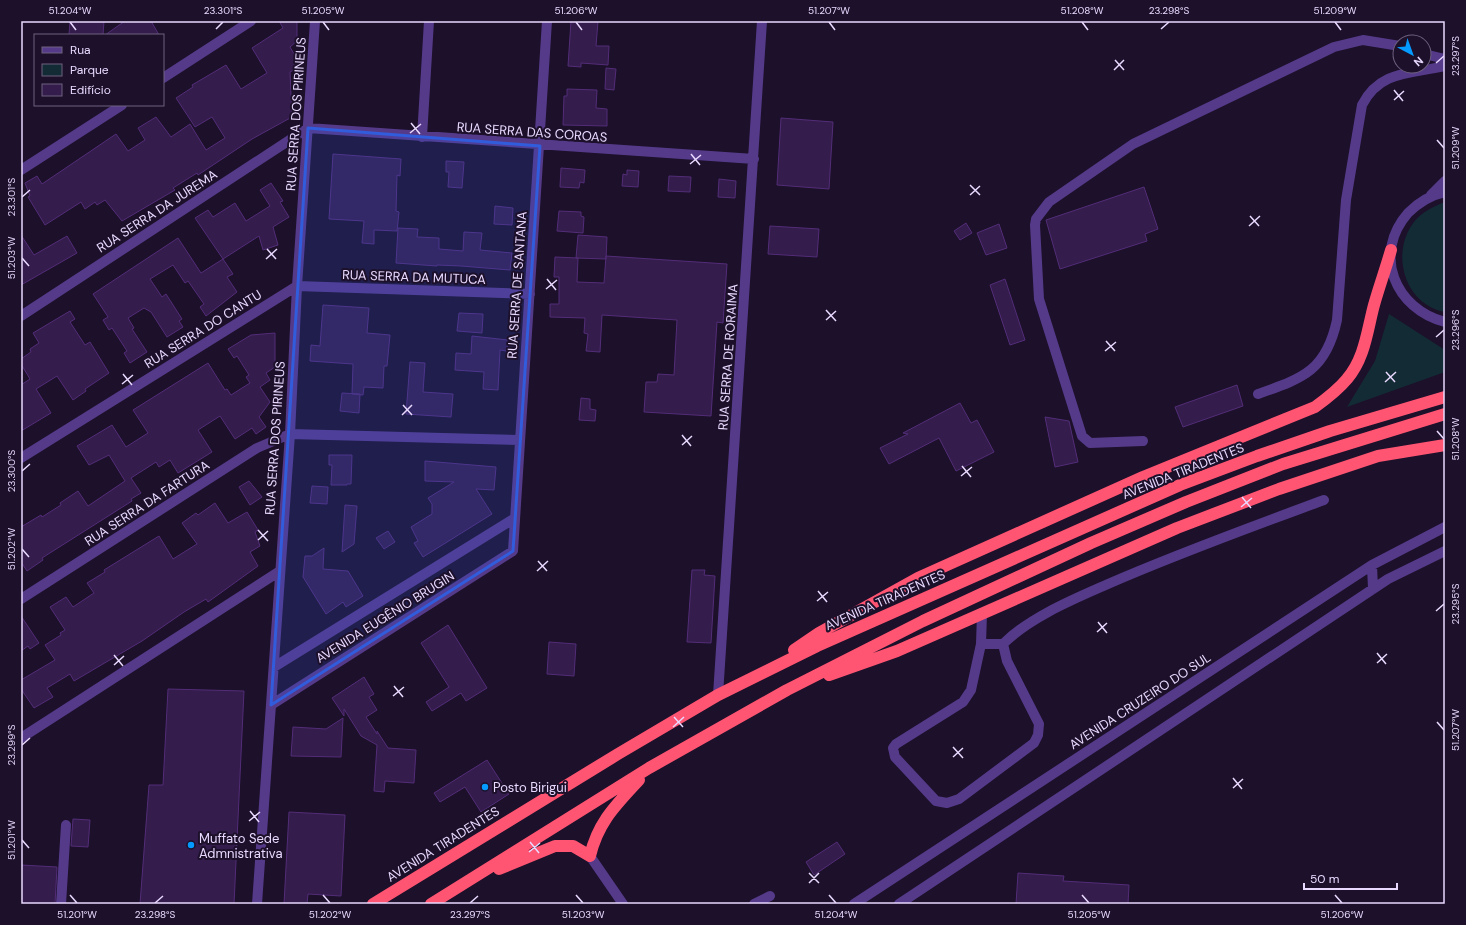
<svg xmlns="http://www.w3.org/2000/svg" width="1466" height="925" viewBox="0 0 1466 925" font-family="'DM Sans',sans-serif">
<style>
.green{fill:#132b34}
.building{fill:#341c4c;stroke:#532d78}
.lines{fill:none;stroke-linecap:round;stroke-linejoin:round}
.minor{stroke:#563a8a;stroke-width:10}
.highway{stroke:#ff5472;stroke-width:12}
.marked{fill:#315cdc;fill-opacity:0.2;stroke:#315cdc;stroke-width:3;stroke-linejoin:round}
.ticks{fill:none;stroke:#e9d9ff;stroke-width:1.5}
.poi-dot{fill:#059aff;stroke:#1c102a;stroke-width:1.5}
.labels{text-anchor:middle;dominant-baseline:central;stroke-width:4;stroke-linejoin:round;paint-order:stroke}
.street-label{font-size:13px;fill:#e9d9ff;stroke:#1c102a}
.poi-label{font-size:13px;fill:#e9d9ff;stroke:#1c102a;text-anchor:start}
.neatline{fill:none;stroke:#e9d9ff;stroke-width:1.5}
.ticks-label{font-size:10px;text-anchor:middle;fill:#e9d9ff}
</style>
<rect width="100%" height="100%" fill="#1c102a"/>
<path class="green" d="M1442 203H1445V312C1404 304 1390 253 1414 222 1421 213 1431 208 1442 203Z
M1389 314 1445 350V372L1347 407 1375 361Z"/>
<path class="building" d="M70 21H104L103 35H69Z
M125 21H151L159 35H105Z
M279 21H297V41L290 47 301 66 290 72 292 117 252 139 198 175 197 173 173 188 175 190 122 221 105 200 97 205 95 202 85 209 81 202 45 225 28 197 30 196 25 183 37 176 42 184 116 134 128 151 145 140 138 128 156 117 171 137 190 124 206 150 225 138 212 117 195 127 176 98 193 87 192 85 226 65 241 89 267 73 252 48 283 28Z
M571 21H598L596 46H609L608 65 581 63V67L568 66Z
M606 68 616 69 614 90 605 89Z
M567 89 597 90 596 108 607 109V126L563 125 564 96H567Z
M781 118 833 122 829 189 777 185Z
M333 154 401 159 400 176 397 175 396 211 399 212 397 231 374 230V244L362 243 364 221 329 219Z
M446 161 464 162 462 188 448 187 449 172H446Z
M561 168 585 170 584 183 580 182 579 188 560 187Z
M627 170 639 171 638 187 622 186 623 174 627 175Z
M669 176 691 177 690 192 668 191Z
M719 179 736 181 735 198 718 197Z
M271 183 283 201 280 202 289 217 273 227 278 245 263 250 259 236 223 259 195 218 208 210 213 217 235 203 246 221 270 206 260 190Z
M1144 187 1158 229 1145 234 1147 241 1060 269 1046 220Z
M495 206 513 208 512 225 494 224Z
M559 211 581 212V216L584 217 583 233 557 231Z
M966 223 972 233 960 240 954 231Z
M999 224 1007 248 986 255 977 233Z
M770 226 819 229 817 257 768 254Z
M398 228 418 229 417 237 439 238V249L463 251 464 232 482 233 480 250 512 253 510 270 461 266 437 265V266L396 263Z
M21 235 34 255 67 236 77 253 21 285Z
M578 235 607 237 606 259 576 258Z
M178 238 201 273 223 259 233 274 227 277 237 292 206 316 200 307 204 304 188 281 185 283 173 265 150 279 162 297 166 294 182 319 179 321 183 327 167 337 151 312 144 308 128 318 134 328 132 329 147 352 130 363 124 353 127 351 112 328 109 330 103 320 108 317 93 294Z
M606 256 727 264 723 323 717 322 711 416 644 412 646 382H657L658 374 674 375 677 320 602 315 600 352 586 351 588 334 584 333 585 318 550 317V304H559V277H554L555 257 578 258 577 282 604 283Z
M1005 279 1025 340 1010 345 990 285Z
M323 305 369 308 367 333 390 335 387 366H384L383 388 364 387 363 395 352 394 353 364 310 361 311 345 320 346Z
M70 311 75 319 70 322 85 345 90 342 109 373 85 389 86 391 73 400 57 376 36 389 51 413 21 431V385L30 379 21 364V359L31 352 30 349 39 343 33 333Z
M459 313 483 314 482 333 457 331Z
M275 333V367L266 373 270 380 260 387 270 402 259 417 266 427 256 434 252 428 235 439 220 416 198 430 212 452 178 473 170 460 159 467 156 462 131 478 141 493 131 499 132 501 42 558 43 560 27 571 21 562V527L41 515 42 517 61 505 60 503 78 491 88 506 125 481 109 455 89 465 77 446 112 425 126 447 148 433 133 410 208 363 225 390 227 389 231 395 250 383 246 377 249 375 237 356 234 358 228 349 251 335Z
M472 336 508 340 507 351 500 350 498 390 483 389 484 372 455 370 456 353 471 354Z
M410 362 425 363 423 392 453 394 451 417 406 414Z
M1237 385 1243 406 1183 427 1175 407Z
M342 393 360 394 359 413 340 411Z
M581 398 590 399V409L596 410 595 421 579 420Z
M960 403 971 423 977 420 994 452 956 471 939 438 889 464 880 448 908 434 903 433Z
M1045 417 1069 421 1078 462 1055 467Z
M329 455H352L351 484H347V485H331L332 465H329Z
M425 461 496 467 494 490 476 489 492 514 423 557 414 543 418 541 411 527 432 514V504L428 498 454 482 425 481Z
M249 481 262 497 250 505 239 487Z
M312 486 328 487 327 504 310 503Z
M215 503 228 523 247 512 258 530 255 532 260 546 250 552 258 566 208 602 206 599 184 612 142 641 74 681 70 674 47 688 53 697 34 708 21 689V680L55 660 45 645 61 635 60 633 65 630 50 607 66 597 73 607 94 593 87 583 105 572 104 570 159 536 173 559 197 544 182 523 196 513 198 515Z
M345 505 357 506 354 544 342 552Z
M388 531 395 542 384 549 376 538Z
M324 548 323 569 348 571 363 596 346 607 343 602 326 614 303 577 305 556H312Z
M692 570H705L704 575 715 576 711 643 687 642Z
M21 616 39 643 30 649 28 646 21 651Z
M448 625 487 688 466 701 461 693 432 711 426 702 449 687 421 643Z
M549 642 576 644 574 676 547 674Z
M364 677 374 694 369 697 377 710 366 717 377 734V731L388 748 416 750 414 783 385 781 384 792 374 791 377 745 361 736 344 709V716L332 698Z
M168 689 244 691 234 904H140L149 785H163Z
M343 718 341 757 291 756 293 727 326 729Z
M487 760 509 794 481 812 465 787 440 802 434 793Z
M289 812 345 815 341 896 308 894 307 904H284Z
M73 819 90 820 88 847 71 846Z
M837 842 845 854 814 875 806 862Z
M21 865 57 867 55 904H21Z
M1018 873 1064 876 1063 881 1129 885 1128 904H1016Z"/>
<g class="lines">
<path class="minor" d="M1424 54 1445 59
M163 78 251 21
M422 137 429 21
M21 170 122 105
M1445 192C1431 195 1418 203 1408 213 1372 254 1395 309 1445 322
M1431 195 1445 181
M297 286 530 294
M21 316 308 128 754 159
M1258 394C1303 378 1326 371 1337 320L1346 200 1362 105C1380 70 1411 74 1445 66
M1143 441 1090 443 1082 436 1039 299 1035 225 1036 219 1049 202 1133 144 1334 47 1363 40 1400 46
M21 458 297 286
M1372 565 1373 589
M21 599 257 448 290 434 520 440
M982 613 981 644 971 690 963 702 896 744 893 748 895 757 936 801 947 803 959 799 1034 743 1038 735 1039 724 1007 661 1003 644C1030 617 1074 599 1108 584 1179 553 1251 527 1324 500
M981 644H1003
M274 667 515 518
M718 695 762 21
M271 705 513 551 547 21
M21 738 280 571
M590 856 623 904
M61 904 66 825
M257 904 290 434 297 286 315 21
M754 904 770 896
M854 904 1372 565 1445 527
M899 904 1388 579 1445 551"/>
<path class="highway" d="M794 650 819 633 918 578 1143 477 1315 407C1326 399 1338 390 1347 379 1365 358 1367 331 1374 305 1379 287 1386 268 1391 250
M829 675 897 651 1177 528 1279 489 1378 456 1445 445
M499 869 555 846H573L590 856C598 822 616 805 639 780
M373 904 618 754 718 695 817 646 1180 485 1257 456 1330 431 1445 397
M431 904 649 768 787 690 923 621 1091 543 1186 502 1283 464 1445 414"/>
</g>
<path class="marked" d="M308 128 540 146 513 551 271 705Z"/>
<path class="ticks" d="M70 22 76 30M323 22 329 30M576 22 582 30M829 22 835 30M1082 22 1088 30M1335 22 1341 30M216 29 223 22M1161 29 1169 22M1115 60 1124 70M1436 63 1444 56M1114 70 1124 60M1394 90 1403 101M1394 100 1404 91M411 123 420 134M410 133 421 124M1437 140 1444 148M691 154 700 165M690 164 701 155M970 185 980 195M970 195 980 186M22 197 30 190M1250 216 1259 226M1249 226 1260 216M267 249 276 259M22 258 29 266M266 259 277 249M547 279 556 290M546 289 557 280M826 310 836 321M826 320 836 311M1436 337 1444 330M1106 341 1115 351M1105 351 1116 342M1386 372 1395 382M123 374 132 385M1385 382 1396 372M122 384 133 375M403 405 412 415M402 415 412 405M1437 431 1444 439M682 435 691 446M682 445 692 436M962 466 971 477M22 471 30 464M961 476 972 467M1242 497 1251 508M1241 507 1252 498M258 530 268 541M258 540 268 531M22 549 29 557M538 561 547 571M537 571 548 561M818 591 827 602M817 601 828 592M1436 611 1444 604M1098 622 1107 633M1097 632 1107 623M1377 653 1386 664M114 655 123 666M1377 663 1387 654M114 665 124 656M394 686 403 697M393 696 404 687M674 717 683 727M1437 722 1444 730M673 727 684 717M22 745 30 738M953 747 963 758M953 757 963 748M1233 778 1242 789M1233 788 1243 779M250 811 259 822M249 821 260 812M22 840 29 848M530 842 539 853M529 852 540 843M809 873 819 883M809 883 819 873M70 895 77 903M323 895 330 903M576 895 583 903M829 895 836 903M1082 895 1089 903M1335 895 1342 903M155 903 163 896M470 903 478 896"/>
<g class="poi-dot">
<circle cx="485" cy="787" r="4"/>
<circle cx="191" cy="845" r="4"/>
</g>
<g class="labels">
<g class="street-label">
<text transform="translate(296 114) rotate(-86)">RUA SERRA DOS PIRINEUS</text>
<text transform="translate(532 132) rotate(4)">RUA SERRA DAS COROAS</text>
<text transform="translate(157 211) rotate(-33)">RUA SERRA DA JUREMA</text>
<text transform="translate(414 277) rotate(2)">RUA SERRA DA MUTUCA</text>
<text transform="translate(517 285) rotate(-86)">RUA SERRA DE SANTANA</text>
<text transform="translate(203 329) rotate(-32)">RUA SERRA DO CANTU</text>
<text transform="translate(728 357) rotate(-86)">RUA SERRA DE RORAIMA</text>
<text transform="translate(275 438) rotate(-86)">RUA SERRA DOS PIRINEUS</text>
<text transform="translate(1183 471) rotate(-22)">AVENIDA TIRADENTES</text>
<text transform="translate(147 503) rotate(-33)">RUA SERRA DA FARTURA</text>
<text transform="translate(885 600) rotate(-24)">AVENIDA TIRADENTES</text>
<text transform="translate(385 617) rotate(-32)">AVENIDA EUGÊNIO BRUGIN</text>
<text transform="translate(1140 701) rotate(-33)">AVENIDA CRUZEIRO DO SUL</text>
<text transform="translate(443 844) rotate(-32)">AVENIDA TIRADENTES</text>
</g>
<g class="poi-label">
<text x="493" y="787">Posto Birigui</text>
<text x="199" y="838">Muffato Sede<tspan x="199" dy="15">Admnistrativa</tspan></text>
</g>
</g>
<rect width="1466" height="925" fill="none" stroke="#1c102a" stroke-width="44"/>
<rect x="34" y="34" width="130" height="72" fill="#1c102a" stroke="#6e607f"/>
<rect x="42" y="47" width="20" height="6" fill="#563a8a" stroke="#6e607f"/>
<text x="70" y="54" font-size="12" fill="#e9d9ff">Rua</text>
<rect x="42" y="64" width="20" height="12" fill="#132b34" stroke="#6e607f"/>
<text x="70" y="74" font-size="12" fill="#e9d9ff">Parque</text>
<rect x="42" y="84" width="20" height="12" fill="#341c4c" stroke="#6e607f"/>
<text x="70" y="94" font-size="12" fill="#e9d9ff">Edifício</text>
<g transform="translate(1412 54) rotate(139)"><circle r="19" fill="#1c102a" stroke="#6e607f"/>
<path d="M0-3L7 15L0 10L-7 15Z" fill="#059aff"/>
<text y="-6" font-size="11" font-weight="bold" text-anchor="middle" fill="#e9d9ff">N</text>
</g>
<path d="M1304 883v6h93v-6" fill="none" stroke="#e9d9ff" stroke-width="2"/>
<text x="1310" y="883" font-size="12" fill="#e9d9ff" stroke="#1c102a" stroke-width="3" paint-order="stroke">50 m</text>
<rect x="22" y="22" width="1422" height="881" class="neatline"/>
<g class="ticks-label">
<text x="70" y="14">51.204°W</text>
<text x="223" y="14">23.301°S</text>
<text x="323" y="14">51.205°W</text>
<text x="576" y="14">51.206°W</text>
<text x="829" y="14">51.207°W</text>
<text x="1082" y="14">51.208°W</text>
<text x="1169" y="14">23.298°S</text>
<text x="1335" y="14">51.209°W</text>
<text transform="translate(1455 56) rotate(-90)" y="4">23.297°S</text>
<text transform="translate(1455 148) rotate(-90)" y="4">51.209°W</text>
<text transform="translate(11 197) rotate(-90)" y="4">23.301°S</text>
<text transform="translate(11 258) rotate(-90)" y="4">51.203°W</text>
<text transform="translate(1455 330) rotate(-90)" y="4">23.296°S</text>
<text transform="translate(1455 439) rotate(-90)" y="4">51.208°W</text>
<text transform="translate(11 471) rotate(-90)" y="4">23.300°S</text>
<text transform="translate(11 549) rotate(-90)" y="4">51.202°W</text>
<text transform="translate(1455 604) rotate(-90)" y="4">23.295°S</text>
<text transform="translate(1455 730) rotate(-90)" y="4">51.207°W</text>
<text transform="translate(11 745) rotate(-90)" y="4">23.299°S</text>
<text transform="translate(11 840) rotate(-90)" y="4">51.201°W</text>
<text x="77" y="918">51.201°W</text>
<text x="155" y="918">23.298°S</text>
<text x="330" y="918">51.202°W</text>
<text x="470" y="918">23.297°S</text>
<text x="583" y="918">51.203°W</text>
<text x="836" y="918">51.204°W</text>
<text x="1089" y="918">51.205°W</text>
<text x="1342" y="918">51.206°W</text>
</g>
</svg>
